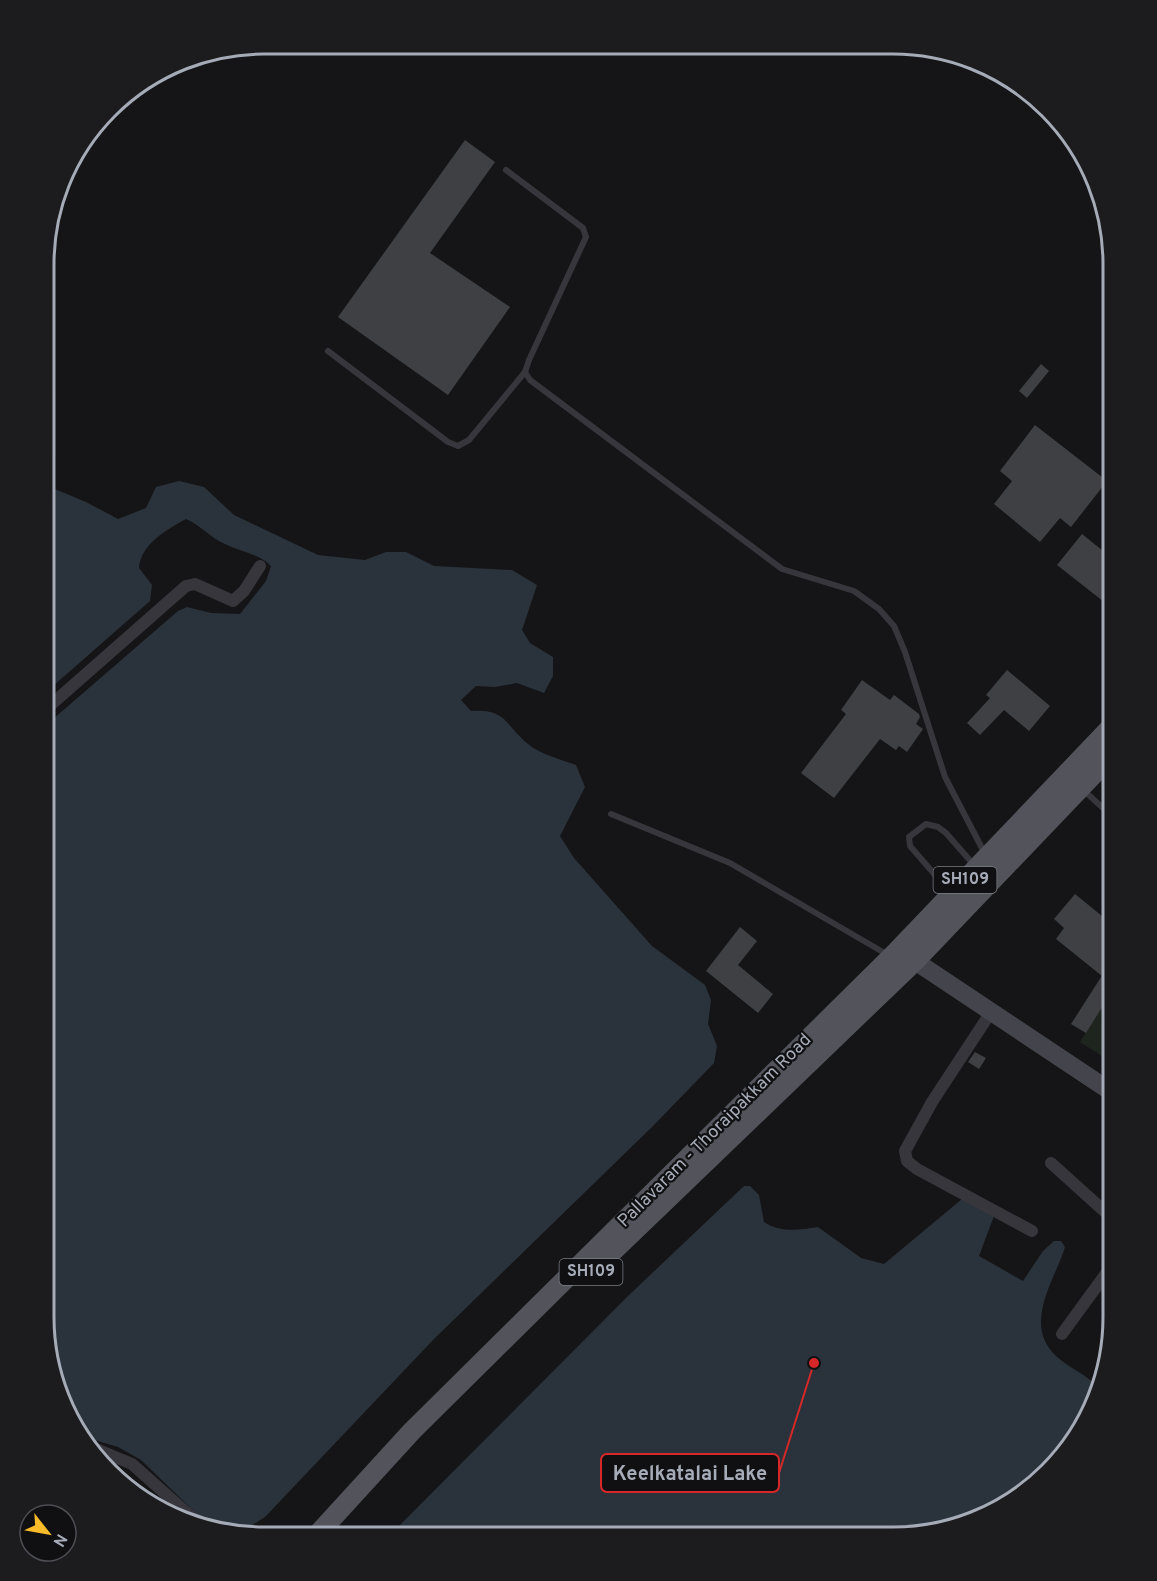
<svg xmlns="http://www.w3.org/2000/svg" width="1157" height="1581" viewBox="0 0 1157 1581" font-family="Overpass,sans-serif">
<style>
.green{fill:#1d251e}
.water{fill:#2a333b}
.building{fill:#3f4044}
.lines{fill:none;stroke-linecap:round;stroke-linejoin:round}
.lane{stroke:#36363c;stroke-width:6}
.street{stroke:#36363c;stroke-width:12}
.secondary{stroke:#44454c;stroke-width:18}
.primary{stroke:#52535b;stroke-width:20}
.labels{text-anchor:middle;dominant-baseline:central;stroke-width:4.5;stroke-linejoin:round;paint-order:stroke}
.shield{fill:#101012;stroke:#797c86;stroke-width:1.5}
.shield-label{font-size:16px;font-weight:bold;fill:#a6abb8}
.street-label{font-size:18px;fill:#a6abb8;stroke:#101012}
.rim{fill:none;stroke:#a6abb8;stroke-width:3}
.leader{fill:none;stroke:#d62828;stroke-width:2}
.callout-dot{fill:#d62828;stroke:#101012;stroke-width:2}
.callout{fill:#101012;stroke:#d62828;stroke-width:2}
.callout-label{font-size:20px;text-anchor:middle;font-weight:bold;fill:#a6abb8}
</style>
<rect width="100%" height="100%" fill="#151517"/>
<path class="green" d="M1113 990V1063L1080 1042Z"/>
<path class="water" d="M179 481 204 487 234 515 318 555 365 560 386 552H406L434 566 512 570 537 585 522 630 530 643 553 657V676L544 693 517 683 495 687 476 686 461 700 471 711C509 709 504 726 532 747 544 755 562 760 576 765L585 787 560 836 574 858 652 946 705 985 711 1000 708 1024 717 1046 714 1063 653 1126 433 1340 265 1517 240 1533 225 1531 200 1517 141 1460 118 1447 87 1438 66 1415 44 1318 45 726 178 611 187 607 211 613 240 614 266 581 271 566C258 553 241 552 225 544 211 538 200 525 186 519 166 530 141 544 139 568L152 585 150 601 45 693V634L49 625 45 615V485L86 502 118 519 146 508 156 487Z
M744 1186H750L759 1195 764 1222C780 1233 799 1230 818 1227L861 1258 884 1264 962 1199 994 1216 979 1256 1023 1281 1043 1251 1054 1241H1061L1065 1247C1055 1280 1022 1324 1056 1356 1070 1369 1088 1375 1101 1390L1076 1440 991 1515 894 1537 389 1536 628 1296Z"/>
<path class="building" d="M465 140 495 162 430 253 510 307 448 395 338 317Z
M1041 364 1049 371 1027 398 1019 391Z
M1035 425 1107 481 1071 527 1060 518 1040 542 994 504 1012 481 1000 471Z
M1082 534 1113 559V609L1057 565Z
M1007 670 1050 706 1029 731 1004 710 980 735 967 723 990 698 986 695Z
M862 680 890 700 894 695 919 714 920 717 916 724 923 729 907 752 899 746 896 750 880 739 834 798 801 773 846 714 841 710Z
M1075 894 1113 925V961L1106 971 1113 975V990L1086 1033 1071 1024 1103 974 1102 976 1056 939 1064 928 1054 919Z
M740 927 757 941 738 965 773 994 758 1013 706 971Z
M975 1052 986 1058 979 1069 968 1062Z"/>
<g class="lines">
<path class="lane" d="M506 170 583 228 586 237 529 360 525 372 530 380 782 569 854 591 879 609 894 626 905 652 945 777 985 854
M328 351 448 442 458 446 469 440 525 372
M1082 789 1113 817
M611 814 730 863 888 955
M949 891 910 846 909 837 926 824 938 827 946 833 974 865"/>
<path class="street" d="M45 710 186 586 195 584 233 601 244 591 260 566
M991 1012 932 1102 905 1151 907 1161 917 1169 1032 1231
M1051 1163 1113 1219
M1062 1334 1113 1264
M96 1449 132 1464 196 1521"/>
<path class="secondary" d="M915 961 1113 1093"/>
<path class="primary" d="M608 1256 915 961 1113 754
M316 1536 412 1431 897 951 1113 725"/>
</g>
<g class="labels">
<g class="shield">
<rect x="933.5" y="867" width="63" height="26" rx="4.5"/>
<rect x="559.5" y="1259" width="63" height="26" rx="4.5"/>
</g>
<g class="shield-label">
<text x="965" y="880">SH109</text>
<text x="591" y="1272">SH109</text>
</g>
<g class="street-label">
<text transform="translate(715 1131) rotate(-45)">Pallavaram - Thoraipakkam Road</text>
</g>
</g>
<path d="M0 0H1157V1581H0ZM264 54H893A210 210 0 0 1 1103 264V1317A210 210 0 0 1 893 1527H264A210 210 0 0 1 54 1317V264A210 210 0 0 1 264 54Z" fill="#1c1c1f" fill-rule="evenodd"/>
<path class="rim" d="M264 54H893A210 210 0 0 1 1103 264V1317A210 210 0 0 1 893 1527H264A210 210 0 0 1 54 1317V264A210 210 0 0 1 264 54Z"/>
<path class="leader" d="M814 1363L779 1473"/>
<circle class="callout-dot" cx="814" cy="1363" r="6"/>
<rect class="callout" x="601" y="1454" width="178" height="38" rx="6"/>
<g class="callout-label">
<text x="690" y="1480">Keelkatalai Lake</text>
</g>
<g transform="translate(48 1533) rotate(121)"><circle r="28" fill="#101012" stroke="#4c4e54" stroke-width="1.5"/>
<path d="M0-4.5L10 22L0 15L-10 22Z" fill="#fabb2a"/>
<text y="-9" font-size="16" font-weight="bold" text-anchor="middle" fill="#a6abb8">N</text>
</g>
</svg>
